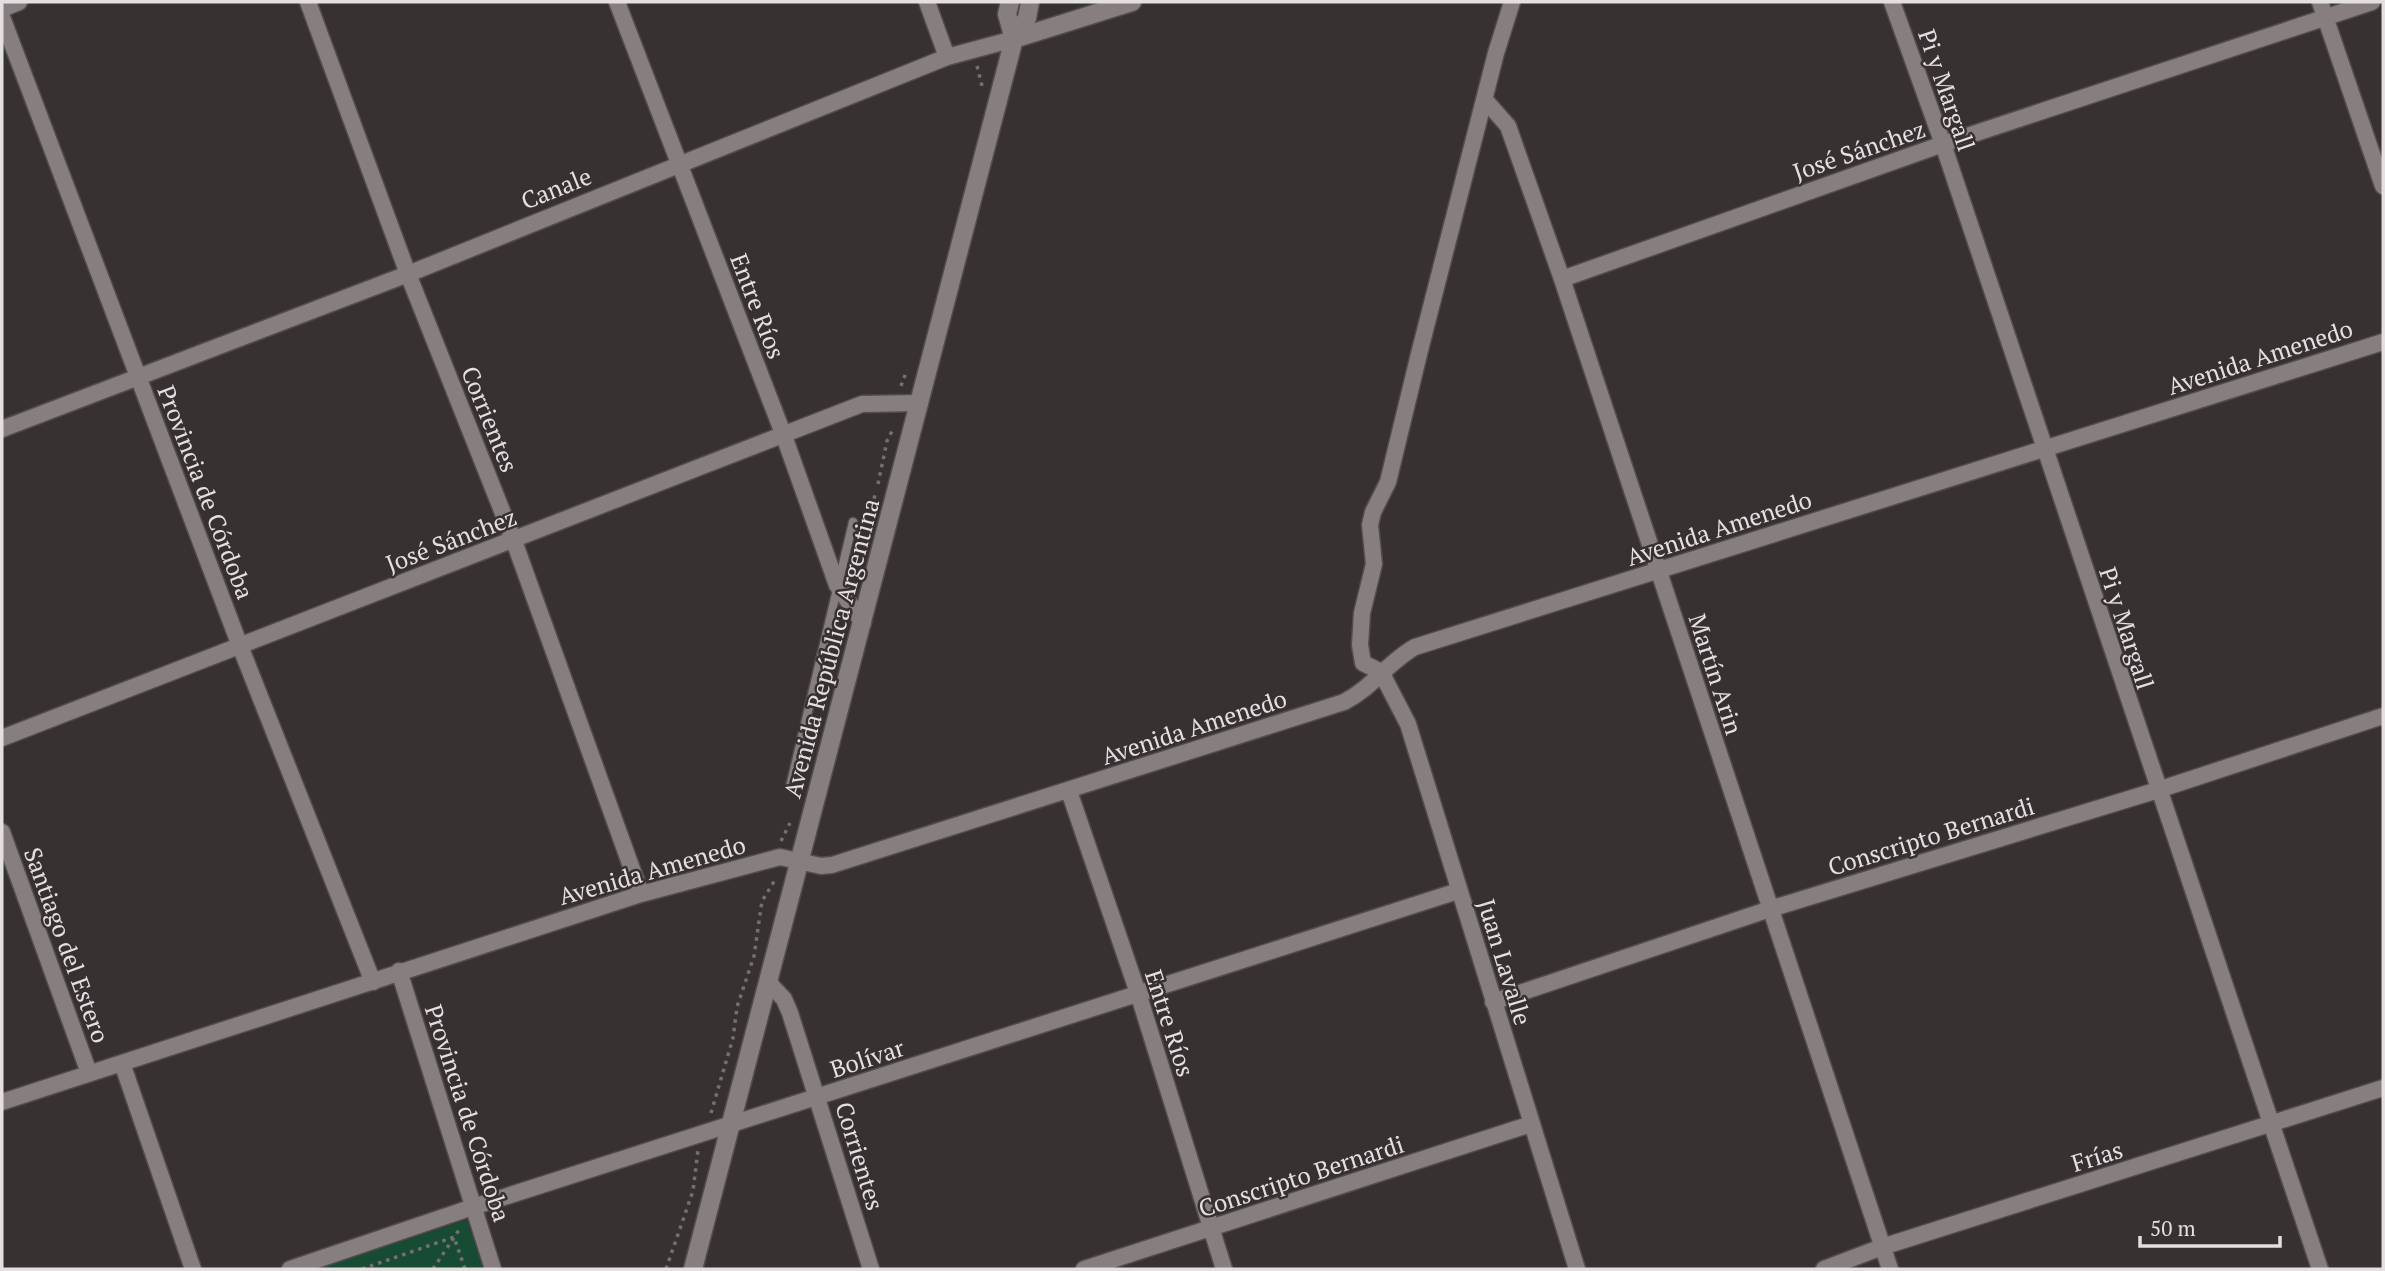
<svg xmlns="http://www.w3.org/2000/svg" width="2385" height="1271" viewBox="0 0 2385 1271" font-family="'PT Serif',serif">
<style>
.green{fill:#184b33}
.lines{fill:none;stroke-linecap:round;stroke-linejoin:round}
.lane-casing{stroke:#514d4d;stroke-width:11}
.street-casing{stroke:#514d4d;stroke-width:19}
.secondary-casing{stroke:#514d4d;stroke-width:21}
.path{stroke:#756f70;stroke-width:3.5;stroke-dasharray:3.5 5;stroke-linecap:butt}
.lane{stroke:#867e7f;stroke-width:8}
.street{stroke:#867e7f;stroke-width:16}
.secondary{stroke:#867e7f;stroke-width:18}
.labels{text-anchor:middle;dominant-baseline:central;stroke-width:5;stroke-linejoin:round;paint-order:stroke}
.street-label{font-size:24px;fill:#e4e0e1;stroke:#373132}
</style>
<rect width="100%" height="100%" fill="#373132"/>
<path class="green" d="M467 1220 483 1269H315Z"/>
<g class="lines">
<defs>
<path id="lane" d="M790 787 853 522"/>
<path id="street" d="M308 2 408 274 514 541 641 894
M617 2 784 436 837 585 863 623
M927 2 947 57
M1512 2 1496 53 1419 354 1388 482 1373 512 1370 525 1374 564 1362 613 1360 645 1363 663 1381 672 1408 724 1577 1269
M1892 2 1943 144 2320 1269
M2320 2 2383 186
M2 9 19 2
M2 17 240 646 373 982
M1486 101 1508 126 1562 279 1890 1269
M1562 279 1943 144 2372 2
M2 429 408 274 947 57 1014 39
M2 738 862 404 920 403
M1069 791 1138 993 1224 1269
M2 832 89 1073
M399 971 493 1269
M768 982 784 999 790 1013 871 1269
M1493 1002 1770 909 2158 790 2383 716
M122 1063 193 1269
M2 1102 641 894 780 857 821 866 832 865 1344 702C1372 688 1388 662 1415 647L2383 342
M290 1269 473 1207 1458 891
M1084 1269 1531 1124
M1824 1269 1882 1247 2383 1088"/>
<path id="secondary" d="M1010 2 1007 14 1014 39
M1014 39 1132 2
M693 1269 1014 39 1027 18 1030 2"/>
</defs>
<use href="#lane" class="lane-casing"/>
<use href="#street" class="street-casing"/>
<use href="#secondary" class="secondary-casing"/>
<path class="path" d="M977 66 982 86
M901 386 907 370
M878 484 887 441 892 431
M872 507 876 491
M781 841 790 823
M711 1113 733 1038 737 1007 754 956 762 901 775 880
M362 1269 454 1237 465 1269
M433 1269 459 1230
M666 1269 693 1191 698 1150"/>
<use href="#lane" class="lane"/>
<use href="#street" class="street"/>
<use href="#secondary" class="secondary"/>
</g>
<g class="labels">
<g class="street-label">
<text transform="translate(1947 90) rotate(71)">Pi y Margall</text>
<text transform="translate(1859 150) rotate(-19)">José Sánchez</text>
<text transform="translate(556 188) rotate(-22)">Canale</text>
<text transform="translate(758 306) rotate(69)">Entre Ríos</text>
<text transform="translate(2260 357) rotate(-18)">Avenida Amenedo</text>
<text transform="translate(490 419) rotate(68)">Corrientes</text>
<text transform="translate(206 492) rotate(69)">Provincia de Córdoba</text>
<text transform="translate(1719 528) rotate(-18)">Avenida Amenedo</text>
<text transform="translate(451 540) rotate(-21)">José Sánchez</text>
<text transform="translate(2127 628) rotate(72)">Pi y Margall</text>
<text transform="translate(831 648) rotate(-75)">Avenida República Argentina</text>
<text transform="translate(1716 674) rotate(72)">Martín Arin</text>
<text transform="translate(1194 727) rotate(-18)">Avenida Amenedo</text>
<text transform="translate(1931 836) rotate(-17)">Conscripto Bernardi</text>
<text transform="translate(652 870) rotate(-16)">Avenida Amenedo</text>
<text transform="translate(67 945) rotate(70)">Santiago del Estero</text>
<text transform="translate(1505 962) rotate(73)">Juan Lavalle</text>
<text transform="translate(1170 1023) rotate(72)">Entre Ríos</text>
<text transform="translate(867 1058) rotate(-18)">Bolívar</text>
<text transform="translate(468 1113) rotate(72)">Provincia de Córdoba</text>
<text transform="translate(860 1156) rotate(73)">Corrientes</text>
<text transform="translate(2097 1156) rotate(-17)">Frías</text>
<text transform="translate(1301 1176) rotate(-18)">Conscripto Bernardi</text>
</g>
</g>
<rect width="2385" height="1271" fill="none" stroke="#e4e0e1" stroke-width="7"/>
<path d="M2140 1236v10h140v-10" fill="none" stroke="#e4e0e1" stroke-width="3.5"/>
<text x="2150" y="1236" font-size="21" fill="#e4e0e1" stroke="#373132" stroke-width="5" paint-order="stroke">50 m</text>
</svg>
